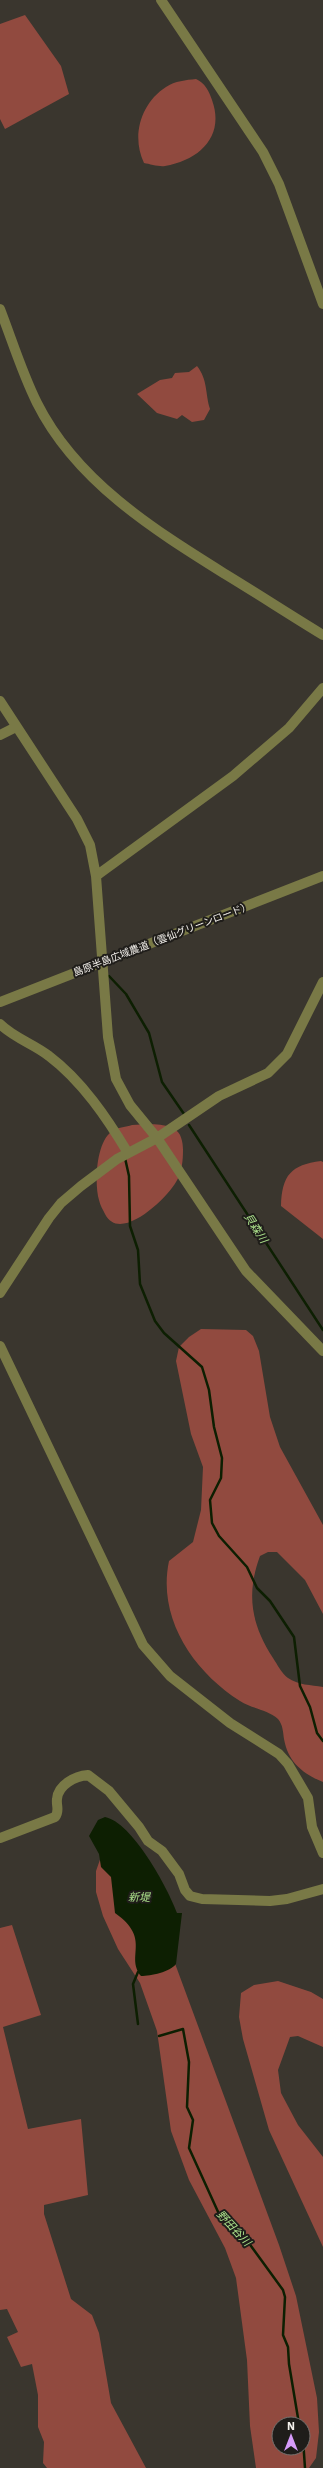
<svg xmlns="http://www.w3.org/2000/svg" width="323" height="2468" viewBox="0 0 323 2468" font-family="'IBM Plex Sans','Noto Sans JP',sans-serif">
<style>
.forest{fill:#914a3f;fill-rule:evenodd}
.water{fill:#0d1f02}
.lines{fill:none;stroke-linecap:round;stroke-linejoin:round}
.stream{stroke:#0d1f02;stroke-width:2.5}
.minor{stroke:#797946;stroke-width:10}
.labels{text-anchor:middle;dominant-baseline:central;stroke-width:4;stroke-linejoin:round;paint-order:stroke}
.street-label{font-size:10px;fill:#f3f0eb;stroke:#1f1d1a}
.water-label{font-size:11px;font-style:italic;fill:#ade38c;stroke:#1f1d1a}
</style>
<rect width="100%" height="100%" fill="#3a362e"/>
<path class="forest" d="M25 15 61 66 69 94 5 129 0 119V24Z
M196 79C205 83 209 91 212 100 225 136 200 160 165 166 159 167 150 164 144 163 131 136 141 103 166 87 175 81 186 80 196 79Z
M197 366C208 380 205 393 210 409L204 420 192 422 182 415 177 419 157 413 137 394 160 380 172 378 175 373 189 372Z
M132 1125C145 1125 161 1122 174 1129 181 1132 183 1142 183 1150 183 1160 182 1173 176 1182 167 1198 120 1244 105 1214 103 1210 100 1205 99 1200 94 1183 96 1139 114 1130 119 1127 126 1127 132 1125Z
M321 1161 323 1162V1239L281 1206C282 1175 291 1165 321 1161Z
M201 1329 246 1330 253 1336 259 1351 270 1417 280 1447 323 1525V1614L305 1580 277 1552H268L260 1556C246 1594 251 1624 273 1658 277 1664 282 1674 288 1678 298 1685 311 1685 323 1687V1782C303 1774 288 1762 284 1739 283 1732 283 1725 278 1719 267 1709 252 1709 240 1701 193 1671 157 1618 169 1561L193 1542 201 1510 203 1467 191 1434 176 1361 179 1347 189 1337Z
M102 1854 170 1950 279 2245 296 2296 317 2398 319 2432 316 2458 309 2468H256L250 2426 247 2360 236 2278 225 2248 189 2180 171 2131 157 2031 140 1983 118 1949 103 1916 96 1892V1871ZM279 2424H303V2448H279Z
M12 1925 41 2015 3 2027 28 2129 81 2119 88 2195 44 2205V2214L71 2299 92 2315 99 2333 111 2403 146 2468H47L43 2463 44 2442 38 2427V2395L32 2364 21 2367 7 2337 18 2332 7 2309 0 2310V1928Z
M278 1981 311 1992 323 1999V2047L298 2036 290 2037 278 2070 281 2093 298 2125 323 2157V2247L269 2130 243 2039 239 2017 241 1993 254 1985Z"/>
<path class="water" d="M105 1817C132 1822 168 1888 177 1913H182L176 1964C170 1972 151 1976 141 1976 125 1956 152 1939 115 1913L111 1877 101 1867 99 1854 89 1836 98 1820Z"/>
<g class="lines">
<path class="stream" d="M109 976 126 994 149 1033 162 1082 184 1114
M189 1125 323 1330
M125 1158 129 1176 130 1226 138 1250 140 1284 155 1321 164 1333 202 1367 209 1390 214 1427 222 1458 221 1478 210 1500 212 1523 219 1536 247 1567 257 1588 270 1601 294 1637 300 1686 310 1707 317 1733 323 1741
M138 1972 133 1984 138 2024
M159 2036 183 2029 189 2062 187 2107 193 2120 189 2148 219 2214 237 2232 243 2235 283 2290 285 2297 283 2335 288 2347 289 2364 299 2424
M303 2439 305 2468"/>
<path class="minor" d="M161 0 263 152 279 184 323 304
M0 309C12 340 22 373 37 403 76 481 153 529 225 574 258 594 290 615 323 635
M0 701 77 819 90 845 96 876 108 1037 116 1079 130 1105 157 1138 246 1271 323 1351
M0 735 16 727
M96 876 233 776 289 728 323 688
M0 1002 323 876
M0 1024C14 1038 34 1044 49 1056 82 1081 107 1118 128 1153
M0 1293 49 1218 61 1203 81 1186 117 1159 157 1138 219 1096 268 1073 287 1054 323 982
M0 1346 143 1645 170 1676 230 1723 279 1754 288 1764 308 1798 312 1827 323 1853
M0 1838 55 1817C60 1811 56 1806 57 1799 58 1785 75 1776 88 1775L109 1791 139 1827 148 1841 162 1851 179 1874 185 1890 190 1896 202 1899 270 1901 287 1899 323 1889"/>
</g>
<g class="labels">
<g class="street-label">
<text transform="translate(162 939) rotate(-21)">島原半島広域農道（雲仙グリーンロード）</text>
</g>
<g class="water-label">
<text transform="translate(256 1228) rotate(57)">貝森川</text>
<text x="139" y="1897">新堤</text>
<text transform="translate(234 2228) rotate(47)">野田谷川</text>
</g>
</g>
<g transform="translate(291 2436)"><circle r="19" fill="#1f1d1a" stroke="#74716e"/>
<path d="M0-3L7 15L0 10L-7 15Z" fill="#d69bfa"/>
<text y="-6" font-size="11" font-weight="bold" text-anchor="middle" fill="#f3f0eb">N</text>
</g>
</svg>
